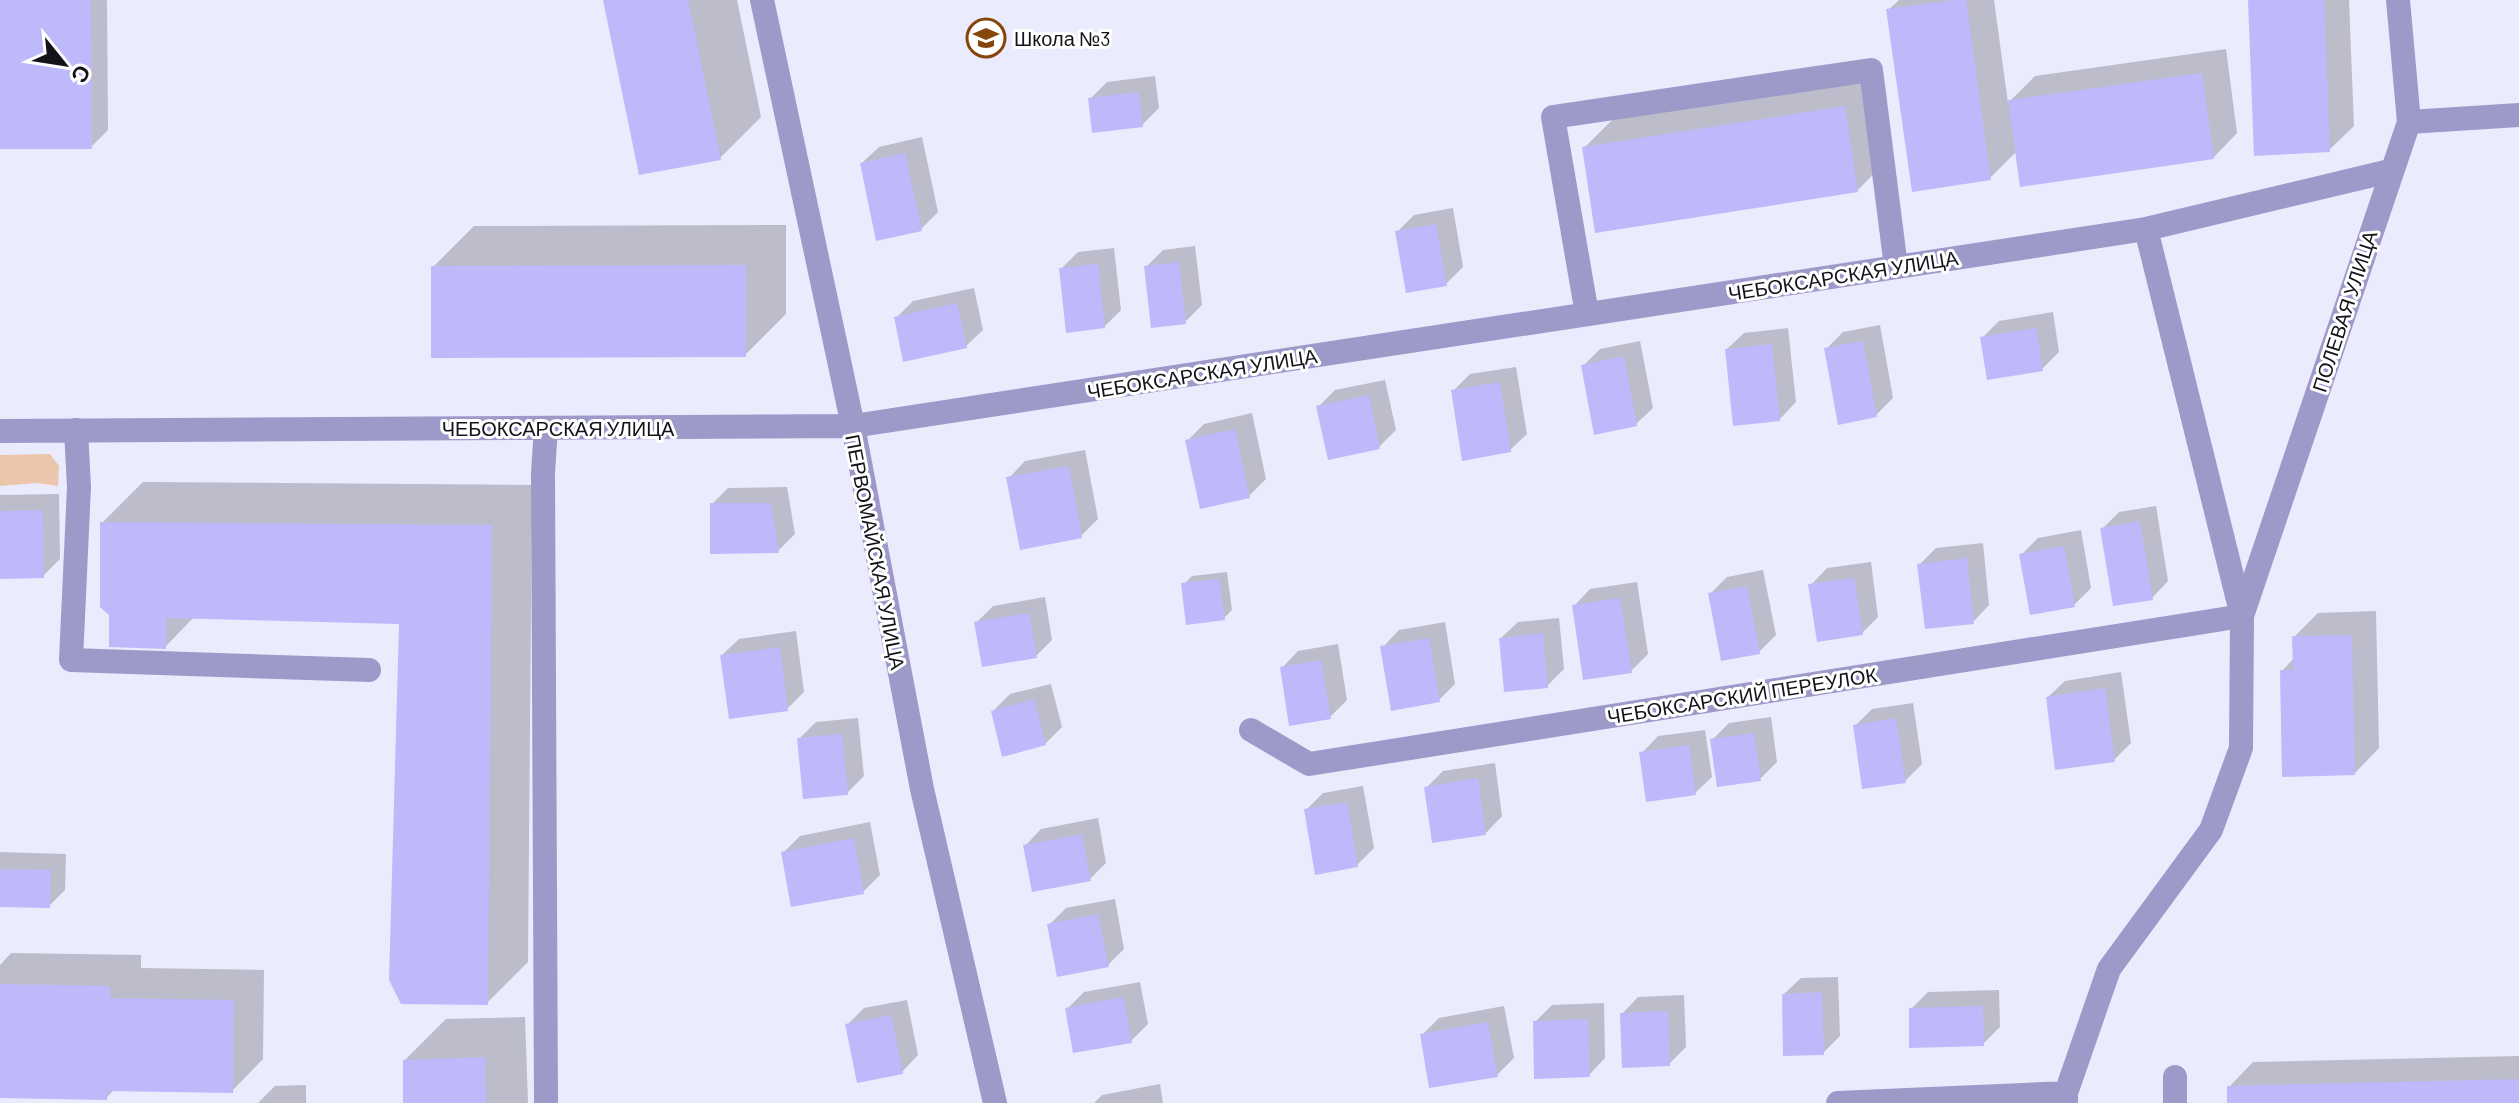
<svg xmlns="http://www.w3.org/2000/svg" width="2519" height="1103" viewBox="0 0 2519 1103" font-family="Barlow,sans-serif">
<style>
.green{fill:#ebc5ac}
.shadow{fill:#0003}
.building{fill:#beb9fa}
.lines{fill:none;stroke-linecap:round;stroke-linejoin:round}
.minor{stroke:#9d9ac9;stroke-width:24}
.labels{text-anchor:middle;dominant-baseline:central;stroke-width:6;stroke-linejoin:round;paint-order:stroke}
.poi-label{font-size:20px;fill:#131319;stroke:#fff;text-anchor:start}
.street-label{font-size:20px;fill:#131319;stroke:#fff}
</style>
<rect width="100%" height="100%" fill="#ebebfe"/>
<path class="green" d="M50 454 59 466 58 486 37 483 0 486V455Z"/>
<path class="shadow" d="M0 0H107L108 130 91 147 0 148Z
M605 0H737L761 117 720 158Z
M1899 0H1994L2008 103 2035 76 2226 49 2237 133 2213 158 2017 151 1990 178 1888 10Z
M2250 0H2349L2354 126 2329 150Z
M1155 76 1159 108 1142 125 1090 99 1107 82Z
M1875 76 1888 159 1857 191 1584 148 1615 117Z
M922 137 938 212 921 229 862 163 879 147Z
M1453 208 1463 267 1446 284 1398 231 1414 215Z
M786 225V314L745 355 433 267 474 226Z
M1195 246 1202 305 1185 322 1146 267 1163 250Z
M1114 248 1121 310 1104 327 1061 269 1078 252Z
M974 288 983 330 966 346 896 318 913 301Z
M2053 312 2059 352 2042 369 1982 338 1999 321Z
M1880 325 1893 398 1876 415 1826 349 1843 332Z
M1788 328 1796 402 1780 419 1727 349 1744 333Z
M1640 341 1653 408 1636 424 1583 366 1600 349Z
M1516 367 1527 434 1510 450 1453 391 1470 374Z
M1385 380 1396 430 1379 447 1318 407 1335 390Z
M1252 413 1266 479 1249 496 1188 440 1204 424Z
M1085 450 1098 519 1081 536 1009 478 1025 461Z
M143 482 532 485 528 962 487 1003 401 622 195 616 165 647 112 614 102 523Z
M787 487 795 534 778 551 712 504 728 488Z
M59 494 60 559 43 576 0 577V495Z
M2156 506 2168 581 2152 598 2103 528 2119 512Z
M2081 530 2091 588 2074 605 2021 555 2038 538Z
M1983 543 1989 605 1973 622 1919 565 1936 548Z
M1871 562 1878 617 1862 633 1811 585 1827 568Z
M1763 570 1776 635 1759 652 1710 594 1727 577Z
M1227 572 1232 610 1224 618 1184 584 1192 576Z
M1637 582 1648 654 1631 671 1574 606 1590 589Z
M1045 597 1052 640 1036 656 976 623 993 606Z
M2376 611 2379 748 2355 773 2282 671 2294 658V637L2318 613Z
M1559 618 1564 669 1547 686 1501 638 1518 622Z
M1445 622 1455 684 1439 700 1383 647 1399 630Z
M796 631 804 692 787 709 722 655 739 639Z
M1338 644 1347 700 1330 717 1282 668 1298 651Z
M2121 672 2131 743 2114 760 2048 697 2065 681Z
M1051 684 1062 727 1045 744 993 711 1010 694Z
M1913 703 1922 764 1905 781 1855 726 1872 709Z
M1771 717 1777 762 1760 779 1712 740 1729 723Z
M858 718 864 776 847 793 799 739 816 722Z
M1705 730 1712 777 1695 793 1642 753 1658 736Z
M1495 763 1502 816 1486 833 1426 788 1443 771Z
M1363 786 1374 848 1357 865 1306 810 1323 793Z
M1098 818 1106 863 1090 879 1025 846 1041 829Z
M870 822 880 875 863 892 783 853 800 836Z
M0 852 66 854 65 890 49 906 0 905Z
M1115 899 1124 949 1108 965 1049 925 1066 908Z
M11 953 141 955V968L264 970 263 1059 232 1091 115 1089 106 1098 0 1096V965Z
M1838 977 1840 1036 1823 1053 1784 994 1801 978Z
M1140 982 1148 1024 1131 1041 1067 1009 1084 992Z
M1999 990 2000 1027 1983 1044 1911 1009 1928 992Z
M1684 995 1686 1047 1669 1064 1622 1014 1638 997Z
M907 1000 918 1055 902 1072 847 1025 864 1008Z
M1604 1003 1605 1058 1589 1075 1535 1022 1552 1005Z
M1504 1006 1514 1058 1497 1075 1422 1035 1439 1018Z
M525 1017 528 1103H405V1060L446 1019Z
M2519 1056V1103H2229V1087L2253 1062Z
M1160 1084 1163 1103H1094L1102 1095Z
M306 1085V1103H258L275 1086Z"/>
<path class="building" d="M0 0H91L92 149H0Z
M603 0H688L721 160 639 175Z
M1955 0H1966L1991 180 1912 192 1886 9Z
M2248 0H2324L2330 152 2254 156Z
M2202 73 2214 159 2020 187 2008 100Z
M1139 92 1143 127 1092 133 1088 98Z
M1845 106 1858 192 1595 233 1582 147Z
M905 153 922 231 876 241 860 163Z
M1436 224 1447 286 1406 293 1395 231Z
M1179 262 1186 324 1151 328 1144 266Z
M1098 264 1105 328 1066 333 1059 268Z
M746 265V357L431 358V266Z
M957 303 967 348 903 362 894 317Z
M2036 328 2043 371 1987 380 1980 337Z
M1863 341 1877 417 1838 425 1824 348Z
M1772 344 1780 421 1733 426 1725 349Z
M1624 356 1637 426 1594 435 1581 365Z
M1500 382 1511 452 1462 461 1451 390Z
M1369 395 1380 449 1328 460 1316 406Z
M1235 429 1250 498 1200 509 1185 440Z
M1069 466 1082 538 1020 550 1006 477Z
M710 503H771L779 553 710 554Z
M43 510 44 578 0 579V511Z
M2140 521 2153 600 2113 606 2100 528Z
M100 522 492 525 488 1005 401 1004 389 980 399 624 166 618V649L109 647V615L100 607Z
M2064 546 2075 607 2030 615 2019 554Z
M1967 558 1974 624 1925 629 1917 564Z
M1854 578 1863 635 1817 642 1808 584Z
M1219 579 1225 620 1186 625 1181 583Z
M1747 586 1760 654 1721 661 1708 593Z
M1620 598 1632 673 1583 680 1572 605Z
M1029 613 1037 658 982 667 974 622Z
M1543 633 1548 688 1504 692 1499 638Z
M2352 635 2355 775 2282 777 2280 670H2293L2292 636Z
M1429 638 1440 702 1391 711 1380 646Z
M780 647 788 711 729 719 720 655Z
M1321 660 1331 719 1289 726 1280 667Z
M2105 688 2115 762 2055 770 2046 697Z
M1034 699 1046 745 1002 757 991 711Z
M1896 718 1906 783 1862 789 1853 725Z
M1754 733 1761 781 1717 787 1710 739Z
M842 734 848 795 803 799 797 738Z
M1689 745 1696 795 1646 802 1639 752Z
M1478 778 1486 835 1432 843 1424 787Z
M1347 802 1358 867 1315 875 1304 809Z
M1082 834 1091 881 1032 892 1023 845Z
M854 838 864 894 791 907 781 852Z
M0 869 51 870 50 908 0 907Z
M1098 914 1109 967 1057 977 1047 924Z
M0 984 110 986V998L234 1000 233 1093 107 1091V1100L0 1098Z
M1822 992 1824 1055 1783 1056 1782 994Z
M1123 997 1132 1043 1073 1053 1065 1008Z
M1983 1006 1984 1046 1909 1048V1008Z
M1668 1011 1670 1066 1622 1068 1620 1013Z
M891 1015 903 1074 857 1083 845 1024Z
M1588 1019 1590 1077 1534 1079 1533 1021Z
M1488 1022 1498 1077 1429 1088 1420 1034Z
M485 1057 486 1103H403V1060Z
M2519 1079V1103H2227V1086Z"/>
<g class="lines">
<path class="minor" d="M762 0 853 426 922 789 995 1103
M2409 122 2519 115
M1587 314 1553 117 1871 70 1896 267
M546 428 543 473 546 1103
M76 430 79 487 71 660 369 670
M0 431 853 426 2146 229 2390 171
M1251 730 1309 764 2242 616 2146 229
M2175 1077V1103
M1838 1103 2066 1093
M2066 1103V1093L2109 969 2211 830 2241 748 2242 616 2409 122 2398 0"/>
</g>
<defs>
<symbol id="school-ring" viewBox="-11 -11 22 22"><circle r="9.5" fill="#fff" stroke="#85450b" stroke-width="1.5"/><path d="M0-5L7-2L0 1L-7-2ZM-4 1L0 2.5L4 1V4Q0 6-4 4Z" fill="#85450b"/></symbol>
</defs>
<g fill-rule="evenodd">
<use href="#school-ring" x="964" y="16" width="44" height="44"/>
</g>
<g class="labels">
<g class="poi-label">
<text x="1014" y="38">Школа №3</text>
</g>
<g class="street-label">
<text transform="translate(1843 275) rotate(-9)">ЧЕБОКСАРСКАЯ УЛИЦА</text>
<text transform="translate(2344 311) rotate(-72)">ПОЛЕВАЯ УЛИЦА</text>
<text transform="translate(1202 373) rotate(-9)">ЧЕБОКСАРСКАЯ УЛИЦА</text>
<text x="558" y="428">ЧЕБОКСАРСКАЯ УЛИЦА</text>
<text transform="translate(876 552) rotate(79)">ПЕРВОМАЙСКАЯ УЛИЦА</text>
<text transform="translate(1742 695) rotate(-9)">ЧЕБОКСАРСКИЙ ПЕРЕУЛОК</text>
</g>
</g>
<g transform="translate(64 64) rotate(120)" stroke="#ffffff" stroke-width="6" paint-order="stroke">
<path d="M0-6L14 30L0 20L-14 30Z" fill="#131319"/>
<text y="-12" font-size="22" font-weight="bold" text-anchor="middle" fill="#131319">С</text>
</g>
</svg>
